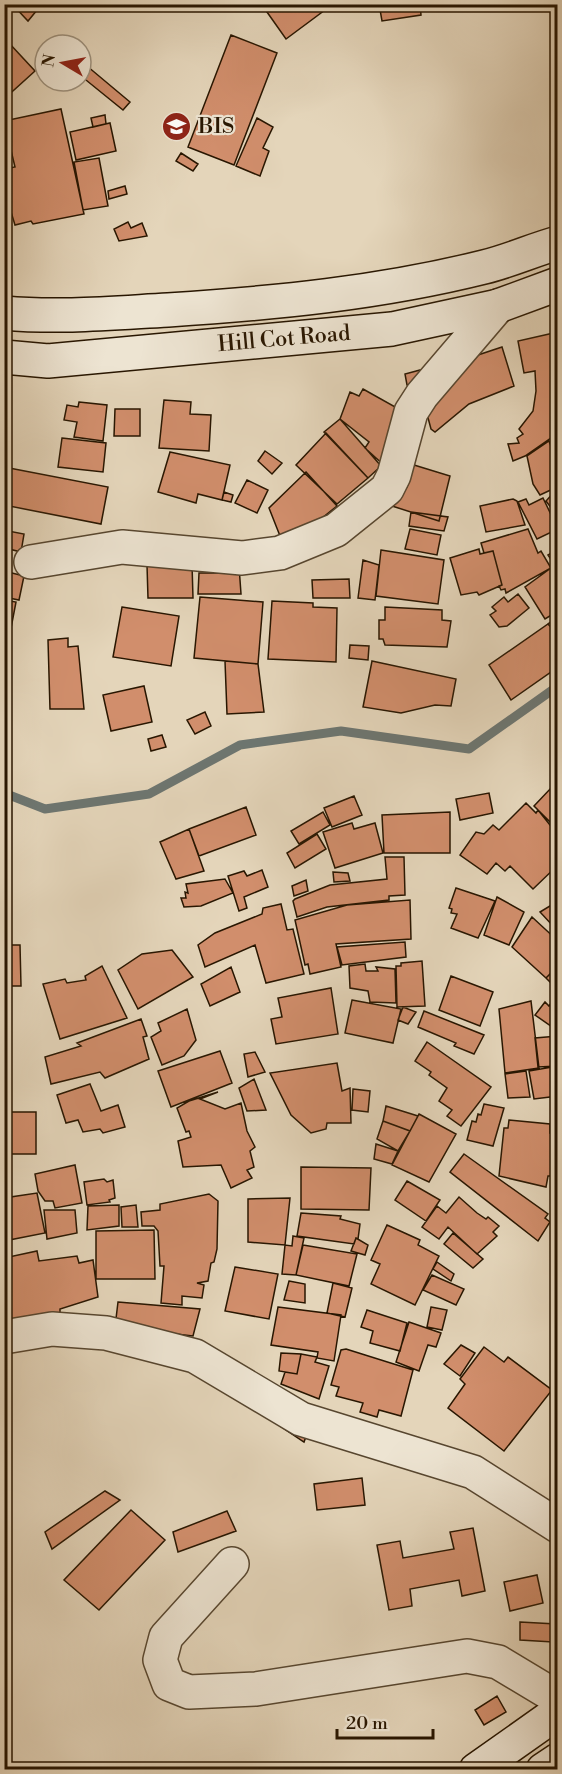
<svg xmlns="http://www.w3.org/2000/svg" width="562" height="1774" viewBox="0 0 562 1774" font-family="'Libre Bodoni',serif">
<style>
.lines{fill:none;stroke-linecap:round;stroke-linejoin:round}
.stream{stroke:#6d7671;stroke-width:9}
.building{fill:#d18e6c;stroke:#281601;stroke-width:1.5}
.minor-casing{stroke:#57462f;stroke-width:36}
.secondary-casing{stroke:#281601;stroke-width:36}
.minor{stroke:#ede4d2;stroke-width:33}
.secondary{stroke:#ede4d2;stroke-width:33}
.labels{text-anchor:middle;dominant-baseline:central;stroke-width:4.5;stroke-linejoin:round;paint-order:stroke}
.poi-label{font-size:22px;fill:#281601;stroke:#ede4d2;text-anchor:start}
.street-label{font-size:22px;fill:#281601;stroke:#ede4d2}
</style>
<rect width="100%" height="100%" fill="#e4d5ba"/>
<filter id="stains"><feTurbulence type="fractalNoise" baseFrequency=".00333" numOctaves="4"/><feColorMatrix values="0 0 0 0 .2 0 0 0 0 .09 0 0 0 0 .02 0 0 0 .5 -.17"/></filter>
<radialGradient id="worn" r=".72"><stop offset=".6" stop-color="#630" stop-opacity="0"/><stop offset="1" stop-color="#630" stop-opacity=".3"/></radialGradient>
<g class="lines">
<path class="stream" d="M4 793 45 809 149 794 240 745 341 731 469 749 558 686"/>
</g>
<path class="building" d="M12 4H42L28 21Z
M276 4H333L286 39 267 12Z
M379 4H420L421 15 382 21Z
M231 35 277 53 234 165 188 147Z
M9 43 35 71 4 99V47Z
M81 61 130 102 123 110 81 76Z
M61 109 84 214 33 224 31 221 15 225 4 189V169L15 167 4 121Z
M105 115 106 124 93 127 91 118Z
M257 118 273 127 263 148 269 151 260 176 236 166Z
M110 123 116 151 76 160 70 132Z
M181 153 198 164 193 171 176 161Z
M99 158 108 206 83 210 74 162Z
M125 186 127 194 109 199 108 191Z
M128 222 131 228 142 223 147 236 119 241 114 229Z
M558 332V433L525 456 513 461 508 444 519 443 517 438 523 434 519 429 533 411 536 391 535 371 524 373 518 341Z
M502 347 514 386 469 404 435 432 431 429 423 399 472 357Z
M420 370 422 384 407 385 405 374Z
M363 389 406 413 386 467 365 448 369 442 340 419 350 392 359 396Z
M164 400 191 402 190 414 211 415 209 451 159 448Z
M79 402 107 405 103 441 74 437 77 422 64 420 67 405 78 407Z
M115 409H140V436H114Z
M340 419 381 466 368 478 324 432Z
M326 433 368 478 337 504 296 465Z
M62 438 106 443 103 472 58 467Z
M549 441 558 465 554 478 557 487 540 495 533 484 527 456Z
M265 451 282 463 272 474 258 461Z
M170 452 230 465 222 500 198 494 196 503 158 492Z
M414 465 450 476 439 521 392 506 401 485 407 487Z
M4 467 108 487 101 524 4 505Z
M306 472 337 506 306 531 282 541 269 508Z
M247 480 268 490 257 513 235 503Z
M556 490H558V517L546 501Z
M224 492 233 495 231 502 222 500Z
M543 498 558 529 537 539 518 502 526 499 529 505Z
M513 499 517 501 525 525 486 532 480 506Z
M411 512 448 517 444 531 409 526Z
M4 527 9 528 8 531 24 534 21 552 5 548 4 551Z
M410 529 441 535 437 555 405 549Z
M528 529 538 553 541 551 551 568 506 593 505 589 501 590 499 586 502 585 493 551 484 553 481 543Z
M479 549 480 554 493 551 502 585 479 595 477 592 461 595 450 558Z
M558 549V570L548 555Z
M381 550 444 560 438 604 376 596Z
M363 560 379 565 375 600 358 598Z
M192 564 193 598H148L147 565Z
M225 566H239L241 594H198L199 573H226Z
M551 568 558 579V611L545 619 525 587Z
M4 571 24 576 19 600 4 597Z
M349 579 350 598H313L312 580Z
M518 594 529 608 507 626 499 627 490 615 496 611 492 607 504 597 508 602Z
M200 597 263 602 258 664 194 658Z
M4 600 16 602 7 649H4Z
M272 601 313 603V607L337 608 336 662 268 659Z
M122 607 179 616 171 666 113 657Z
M385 607 442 610V620L451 621 447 647 385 645 383 639H379V620H385Z
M558 617V635L548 624Z
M548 624 558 635V667L511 700 489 665Z
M68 638V647L78 646 84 709H50L48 640Z
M350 645 369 646 368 660 349 658Z
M225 661 258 664 264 712 227 714Z
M372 661 456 679 451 706 435 705 401 713 363 707Z
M144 686 152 722 111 731 103 695Z
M205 712 211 726 195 734 187 720Z
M162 735 166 747 151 751 148 739Z
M551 788 558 796V834L554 831 557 829 534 806Z
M489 793 493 813 460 820 456 799Z
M354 796 362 815 332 827 324 808Z
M526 803 536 813 538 810 558 835V865L533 889 510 866 505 871 496 863 487 874 460 855 476 832 484 834 493 825 499 830Z
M246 807 256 835 199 856 189 829Z
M323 812 330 825 299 844 291 831Z
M450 812V853H384L382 815Z
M352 823 354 829 375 823 383 853 335 868 323 832Z
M189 829 204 871 176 879 160 842Z
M317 834 326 849 295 868 287 853Z
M385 857H404L405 895 389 896V900L327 907 297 917 293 901 295 899 330 885 387 879Z
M262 870 268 887 244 897 247 908 239 911 228 876 244 871 247 876Z
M333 872 348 873 350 881 334 882Z
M225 879 233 893 201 906 184 907 181 898H186L185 892 188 893 186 884Z
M306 880 308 891 294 896 292 886Z
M456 888 495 901 478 938 451 928 457 914 451 913 452 909 449 908Z
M497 897 524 912 509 945 484 935Z
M410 900 411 939 336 944 341 967 310 974 308 964 305 965 295 920 347 905Z
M558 901V925L553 926 540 912Z
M281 904 287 930 293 929 304 974 266 983 255 945 205 967 198 945 215 933 262 914 263 908Z
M532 917 558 941V966L546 978 512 947Z
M405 942 406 957 342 965 337 947Z
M4 945H20L21 986H4Z
M172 950 193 977 138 1009 118 970 142 954Z
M422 961 425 1006 397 1007 396 966H401V963Z
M365 964 366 971H378L376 967 395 969 396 1003 370 1002 368 991 350 988 349 966Z
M102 966 127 1018 60 1039 43 984 65 979 67 983 86 980 85 976Z
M558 966V990L546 978Z
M231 967 240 992 210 1006 201 984Z
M451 976 493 992 480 1026 439 1010Z
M331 988 338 1034 276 1044 271 1019 282 1017 278 998Z
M558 994V1031L535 1015 545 1002 549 1006Z
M352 1000 401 1009 393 1043 345 1033Z
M531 1001 539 1068 505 1073 499 1009Z
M403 1007 416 1012 408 1024 398 1020Z
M187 1009 196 1040 184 1056 162 1065 151 1037 161 1031 158 1023Z
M424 1011 484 1035 474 1054 454 1046 456 1043 418 1027Z
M141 1019 147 1036 143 1037 149 1059 105 1078 100 1072 51 1084 45 1057 81 1046 77 1043Z
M558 1036V1066L538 1067 535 1038Z
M4 1039H9L4 1068Z
M427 1042 491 1087 461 1126 447 1116 452 1110 439 1101 447 1088 429 1075 431 1072 415 1061Z
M220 1051 232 1083 171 1107 158 1071Z
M255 1052 265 1072 248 1077 244 1054Z
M337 1063 342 1091 350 1088 351 1123H327L326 1129 311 1133 291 1115 270 1073Z
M558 1066V1096L534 1099 529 1071Z
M526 1071 530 1097 508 1098 505 1074Z
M254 1079 266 1110 247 1111 239 1088Z
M90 1084 101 1111 118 1105 125 1127 103 1133 100 1129 83 1132 78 1120 66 1123 57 1095Z
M353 1089 370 1091 368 1112 352 1110Z
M218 1092 200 1099 225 1109 241 1103 247 1131 255 1147 250 1151 254 1167 247 1170 252 1178 231 1188 221 1165 183 1167 178 1141 191 1137 189 1131 186 1132 177 1108 189 1101Z
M484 1104 504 1108 493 1146 467 1140 472 1121 476 1122 478 1114 481 1115Z
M386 1106 418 1116 410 1131 383 1121Z
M4 1112H36V1154H4Z
M419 1114 456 1134 429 1182 392 1165Z
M509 1120 550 1124V1133L558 1134 556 1176H548L546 1187 499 1176 504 1128H508Z
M383 1121 410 1131 398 1151 377 1139Z
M376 1144 398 1151 392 1164 374 1159Z
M464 1154 548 1214 545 1218 550 1222 538 1241 450 1172Z
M75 1165 82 1203 55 1208 53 1201H45L38 1191 35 1174Z
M301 1167 371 1168 369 1210 301 1209Z
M104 1179 107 1182 113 1180 115 1198 109 1200 110 1202 87 1205 84 1182Z
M407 1181 440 1200 426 1221 395 1200Z
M37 1193 45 1233 4 1241V1198Z
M209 1194 218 1201 217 1249 214 1262 211 1263 208 1281 197 1283 204 1285 202 1298 182 1296V1305L161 1303 164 1266H160L158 1231 154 1226H142L141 1212 160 1210V1204Z
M459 1197 477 1213 486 1219 488 1217 499 1226 493 1232 497 1236 477 1254 448 1227 439 1239 422 1227 437 1206 446 1213Z
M290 1198 285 1245 248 1242V1199Z
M119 1205V1226L87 1230 88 1206Z
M136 1205 138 1227H122L121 1207Z
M44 1210H75L77 1233 47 1239Z
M301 1213 341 1216 340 1219 360 1224 358 1239 356 1238 354 1244 297 1236Z
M387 1225 420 1240 418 1245 439 1256 415 1305 371 1284 380 1264 371 1260Z
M154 1230 155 1279H96V1231Z
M453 1233 483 1259 473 1268 444 1244Z
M293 1236 304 1238 296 1275 282 1274 285 1245 292 1246Z
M356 1238 368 1245 365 1255 351 1251Z
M303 1245 357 1254 349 1286 296 1275Z
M37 1251 39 1261 77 1256 79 1263 93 1260 98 1297 60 1309V1321L6 1326 4 1258Z
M437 1262 454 1274 451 1281 433 1269Z
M235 1267 278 1274 269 1319 225 1311Z
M432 1275 464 1289 456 1305 423 1290Z
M289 1281 305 1284V1303L284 1300Z
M333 1283 352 1288 345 1317 327 1313Z
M118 1302 200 1309 193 1336 115 1327Z
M278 1307 341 1315 334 1361 317 1358 318 1352 271 1345Z
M431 1307 447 1310 442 1330 427 1327Z
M367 1310 407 1323 400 1351 370 1343 373 1331 361 1327Z
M409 1322 441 1333 436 1347 428 1345 419 1371 396 1362Z
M461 1345 475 1353 460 1376 444 1364Z
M484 1347 504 1362 508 1357 552 1390 504 1451 448 1408 465 1384 460 1379Z
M346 1349 413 1370 401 1416 379 1410 377 1417 360 1412 363 1403 336 1396 339 1387 331 1385 341 1350Z
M281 1353 301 1354 297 1374 279 1371Z
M301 1354 317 1357 315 1362 329 1366 319 1399 281 1384 285 1372 297 1374Z
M285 1416 308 1431 304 1442 280 1426Z
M362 1478 365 1505 317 1510 314 1484Z
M105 1491 120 1500 52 1549 45 1532Z
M131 1510 165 1540 99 1610 64 1580Z
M227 1511 236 1531 178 1552 173 1532Z
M473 1528 485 1591 462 1596 459 1580 410 1589 412 1606 389 1610 377 1545 400 1541 403 1558 454 1549 450 1532Z
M537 1575 543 1603 510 1611 504 1582Z
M520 1622 556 1624 553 1642 520 1640Z
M497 1696 506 1712 484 1725 475 1710Z"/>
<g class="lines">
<defs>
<path id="minor" d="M31 562 122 547 242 558 280 553 336 530 387 489 394 475 411 412 422 395 498 306
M4 1337 52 1329 106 1333 195 1356 301 1419 473 1472 558 1526
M232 1564 166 1637 160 1660 169 1684 189 1692 256 1689 467 1656 498 1662 558 1698"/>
<path id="secondary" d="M4 313C59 318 113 313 168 310 275 303 380 293 484 267 509 261 533 250 558 243
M4 357 48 361 392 329 498 306 558 284
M476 1770 558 1712
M543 1770 558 1760"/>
</defs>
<use href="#minor" class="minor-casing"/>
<use href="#secondary" class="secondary-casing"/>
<use href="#minor" class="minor"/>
<use href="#secondary" class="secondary"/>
</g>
<defs>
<symbol id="school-disc" viewBox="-11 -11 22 22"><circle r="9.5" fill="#8f2418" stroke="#ede4d2"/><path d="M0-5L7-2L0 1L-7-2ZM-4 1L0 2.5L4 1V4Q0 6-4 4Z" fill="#fff"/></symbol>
</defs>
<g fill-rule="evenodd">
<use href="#school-disc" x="160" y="110" width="33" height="33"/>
</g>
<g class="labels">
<g class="poi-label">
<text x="198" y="126">BIS</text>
</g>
<g class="street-label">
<text transform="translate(284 339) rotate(-5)">Hill Cot Road</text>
</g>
</g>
<rect width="562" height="1774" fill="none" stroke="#e4d5ba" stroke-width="24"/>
<rect x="6" y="6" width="550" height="1762" fill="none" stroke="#281601" stroke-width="3"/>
<rect x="12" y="12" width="538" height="1750" fill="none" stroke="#281601" stroke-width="1.5"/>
<g transform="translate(63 63) rotate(280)"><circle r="28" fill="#ede4d2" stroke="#9e927e" stroke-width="1.5"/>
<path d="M0-4.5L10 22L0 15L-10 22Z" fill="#8f2418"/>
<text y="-9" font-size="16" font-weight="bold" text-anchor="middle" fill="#281601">N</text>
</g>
<path d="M337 1729v9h96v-9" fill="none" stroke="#281601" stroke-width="3"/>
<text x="346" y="1729" font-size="18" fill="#281601" stroke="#ede4d2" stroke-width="4.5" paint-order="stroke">20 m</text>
<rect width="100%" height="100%" filter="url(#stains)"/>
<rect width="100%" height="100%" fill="url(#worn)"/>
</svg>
